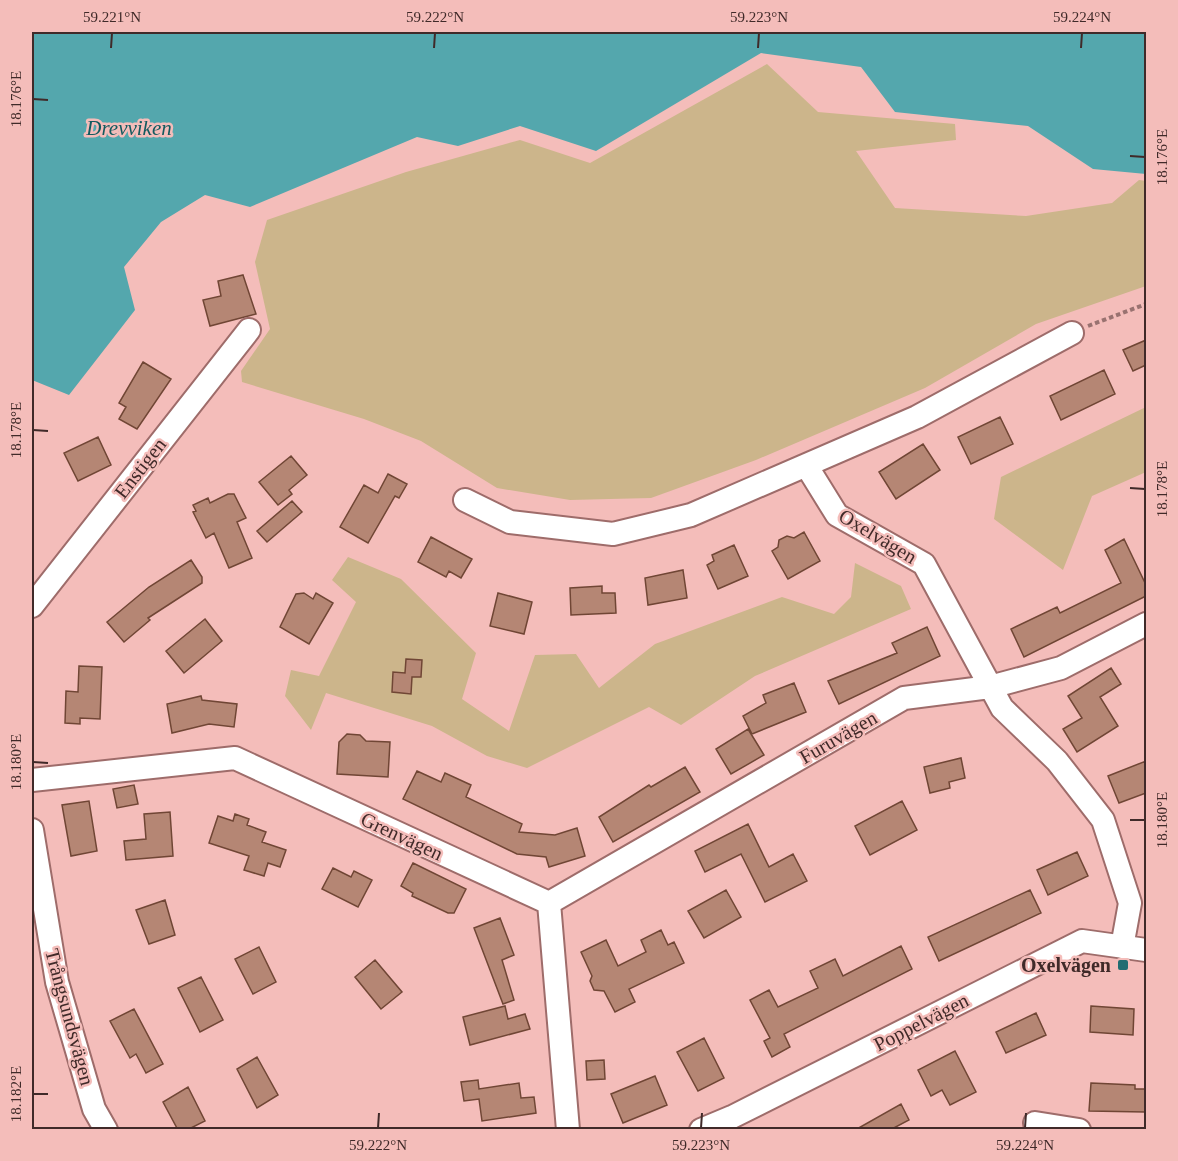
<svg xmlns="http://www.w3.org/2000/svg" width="1178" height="1161" viewBox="0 0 1178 1161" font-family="Georgia,serif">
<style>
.green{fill:#ccb58b}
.water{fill:#54a7ad}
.building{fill:#b58674;stroke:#704635;stroke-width:1.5}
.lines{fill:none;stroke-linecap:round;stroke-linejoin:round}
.street-casing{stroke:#9e6c6a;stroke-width:26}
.path{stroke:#997270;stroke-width:4;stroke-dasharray:4.5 3;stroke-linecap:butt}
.street{stroke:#fff;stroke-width:22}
.ticks{fill:none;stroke:#402a29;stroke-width:2}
.poi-dot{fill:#216d72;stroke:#f4bdba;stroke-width:2}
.labels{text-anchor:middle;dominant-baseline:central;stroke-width:5;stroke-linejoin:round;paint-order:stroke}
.street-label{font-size:20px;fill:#402a29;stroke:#f4bdba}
.poi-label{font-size:20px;font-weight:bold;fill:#402a29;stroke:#f4bdba;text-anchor:end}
.water-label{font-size:21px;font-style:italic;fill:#135a5f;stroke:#f4bdba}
.neatline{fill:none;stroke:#402a29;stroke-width:2}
.ticks-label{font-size:15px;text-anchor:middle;fill:#402a29}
</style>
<rect width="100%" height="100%" fill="#f4bdba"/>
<path class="green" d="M767 64 818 112 955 124 956 140 856 151 895 208 1026 216 1112 203 1139 180 1146 181V286L1036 324 925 388 756 460 651 498 570 500 497 488 421 441 364 419 242 382 241 371 270 329 255 262 267 220 406 172 520 140 590 163Z
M1146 407V472L1092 496 1063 570 994 519 1001 477Z
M348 557 401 579 476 653 462 699 509 731 535 655 576 654 599 688 655 644 782 597 834 614 851 597 855 563 901 586 911 609 755 676 681 725 649 707 527 768 487 756 432 726 326 693 311 730 285 696 291 670 319 676 356 602 332 580Z"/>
<path class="water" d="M32 32H1146V174L1093 169 1028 126 895 112 861 67 761 53 596 151 520 126 458 146 417 137 250 207 205 195 161 222 124 267 135 310 69 395 32 380Z"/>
<path class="building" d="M243 275 256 314 210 326 203 300 221 296 218 281Z
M1146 340V365L1133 371 1123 350Z
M143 362 171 379 137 429 119 419 126 407 119 403Z
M1104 370 1115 394 1061 420 1050 396Z
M1000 417 1013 444 971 464 958 437Z
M98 437 111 465 78 481 64 453Z
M923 444 940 470 896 499 879 472Z
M291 456 307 475 289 490 292 494 278 505 259 482Z
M388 474 407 484 399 498 395 496 368 543 340 527 364 485 378 493Z
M228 494H234L246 518 237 522 252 558 229 568 214 533 206 538 193 512 196 511 193 505 208 498 210 503Z
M292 501 302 512 267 542 257 531Z
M804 532 820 561 788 579 772 551 778 547 779 540 787 536 794 538Z
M431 537 472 559 461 578 449 571 446 577 418 562Z
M1124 539 1146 585V596L1024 657 1011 629 1057 607 1060 613 1121 583 1105 550Z
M734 545 748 576 718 589 707 565 714 561 712 555Z
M191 560 202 577V583L148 618 150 620 124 642 107 622 149 587Z
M683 570 687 598 648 605 645 578Z
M602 586V593H615L616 613 571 615 570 588Z
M304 593 313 599 316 593 333 603 309 644 280 627 296 594Z
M498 593 532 602 524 634 490 626Z
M205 619 222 641 184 673 166 651Z
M927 627 940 656 839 704 828 681 897 653 892 643Z
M406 659 422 660 421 677H412L411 694 392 692 393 672 405 673Z
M79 666 102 667 100 719 80 718V724L65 723 66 691 78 692Z
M1111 668 1121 684 1100 697 1118 726 1077 752 1063 729 1082 718 1068 696Z
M794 683 806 712 752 734 743 716 766 703 763 695Z
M201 696 202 700 237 704 234 727 209 724 172 733 167 704Z
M748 729 764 755 731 774 716 749Z
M347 734 360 735 366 741 390 742 388 777 337 774 339 742Z
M961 758 965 778 949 782 950 788 930 793 924 767Z
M1146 761V793L1119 803 1108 776Z
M685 767 700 792 613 842 599 817 649 785 651 787Z
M417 771 441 782 445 773 471 785 466 797 522 824 519 832 555 835 577 828 585 856 549 867 546 857 517 854 403 799Z
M134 785 138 804 117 808 113 789Z
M89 801 97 851 71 856 62 805Z
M902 801 917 830 870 855 855 826Z
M170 812 173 856 126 860 124 841 146 839 144 814Z
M235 814 249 819 247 825 266 832 262 842 286 850 280 867 268 863 264 876 244 870 249 856 209 843 218 816 233 821Z
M748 824 769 867 793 854 807 881 765 902 741 854 705 872 695 851Z
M1077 852 1088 876 1048 895 1037 870Z
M413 863 466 889 454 913H448L412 896 413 893 401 886Z
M333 868 351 877 354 871 372 880 358 907 322 889Z
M726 890 741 917 704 938 688 911Z
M1030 890 1041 913 939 961 928 937Z
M165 900 175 935 149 944 136 910Z
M500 918 514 955 502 960 514 1000 503 1004 474 928Z
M661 930 668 945 674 942 684 963 629 989 635 1002 615 1012 604 991 594 990 590 981 592 976 581 952 606 940 618 966 646 952 641 940Z
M901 946 912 969 784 1034 790 1047 772 1057 764 1041 770 1038 750 1000 769 990 778 1007 818 988 810 971 835 959 843 976Z
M259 947 276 982 253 994 235 959Z
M375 960 402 992 381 1009 355 977Z
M201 977 223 1020 200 1032 178 988Z
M505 1006 508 1019 525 1014 530 1029 470 1045 463 1017Z
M1091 1006 1134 1009 1133 1035 1090 1032Z
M134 1009 163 1064 146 1073 136 1054 130 1058 110 1021Z
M1036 1013 1046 1035 1006 1053 996 1032Z
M704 1038 724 1078 698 1091 677 1052Z
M955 1051 976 1092 950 1105 942 1090 931 1096 918 1070Z
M257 1057 278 1095 257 1108 237 1069Z
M604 1060 605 1079 587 1080 586 1061Z
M655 1076 667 1105 623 1123 611 1094Z
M478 1080 479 1089 519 1083 521 1098 534 1097 536 1113 482 1121 479 1099 464 1101 461 1082Z
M1091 1083 1135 1085V1089H1146L1145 1112 1089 1111Z
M188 1087 205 1121 187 1130H178L163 1102Z
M901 1104 909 1120 890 1130H855Z"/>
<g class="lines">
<defs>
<path id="street" d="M806 465 837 515 924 564 1002 708 1057 761 1103 820 1130 903 1122 947
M465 500 510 522 613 534 691 515 917 417 1072 333
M32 606 249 330
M32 780 235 758 549 903 568 1130
M32 830 57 982 94 1109 106 1130
M549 903 904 698 990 687 1061 668 1146 624
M1035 1123 1079 1130
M701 1130 732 1117 1082 941 1146 950"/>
</defs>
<use href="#street" class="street-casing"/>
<path class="path" d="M1088 326 1146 304"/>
<use href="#street" class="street"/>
</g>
<path class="ticks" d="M111 48 112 33M434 48 435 33M758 48 759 33M1081 48 1082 33M33 99 48 100M1130 156 1145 157M33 430 48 431M1130 488 1145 489M33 762 48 763M1130 820H1145M33 1094H48M378 1128 379 1113M701 1128 702 1113M1025 1128 1026 1113"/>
<rect class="poi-dot" x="1117" y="959" width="12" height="12" rx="3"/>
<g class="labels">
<g class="street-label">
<text transform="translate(140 468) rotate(-52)">Enstigen</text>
<text transform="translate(878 536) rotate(31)">Oxelvägen</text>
<text transform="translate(838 737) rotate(-30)">Furuvägen</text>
<text transform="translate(402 836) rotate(25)">Grenvägen</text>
<text transform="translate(70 1017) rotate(75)">Trångsundsvägen</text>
<text transform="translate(921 1022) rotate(-27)">Poppelvägen</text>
</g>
<g class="poi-label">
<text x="1111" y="965">Oxelvägen</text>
</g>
<g class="water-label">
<text x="129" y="128">Drevviken</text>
</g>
</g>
<rect width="1178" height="1161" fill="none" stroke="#f4bdba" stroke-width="66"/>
<rect x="33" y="33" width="1112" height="1095" class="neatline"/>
<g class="ticks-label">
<text x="112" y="22">59.221°N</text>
<text x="435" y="22">59.222°N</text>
<text x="759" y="22">59.223°N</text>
<text x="1082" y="22">59.224°N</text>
<text transform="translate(16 99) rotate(-90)" y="5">18.176°E</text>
<text transform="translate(1162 157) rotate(-90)" y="5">18.176°E</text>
<text transform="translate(16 430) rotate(-90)" y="5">18.178°E</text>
<text transform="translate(1162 489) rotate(-90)" y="5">18.178°E</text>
<text transform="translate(16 762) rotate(-90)" y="5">18.180°E</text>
<text transform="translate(1162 820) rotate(-90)" y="5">18.180°E</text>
<text transform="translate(16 1094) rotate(-90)" y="5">18.182°E</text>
<text x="378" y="1150">59.222°N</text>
<text x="701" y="1150">59.223°N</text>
<text x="1025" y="1150">59.224°N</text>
</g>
</svg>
